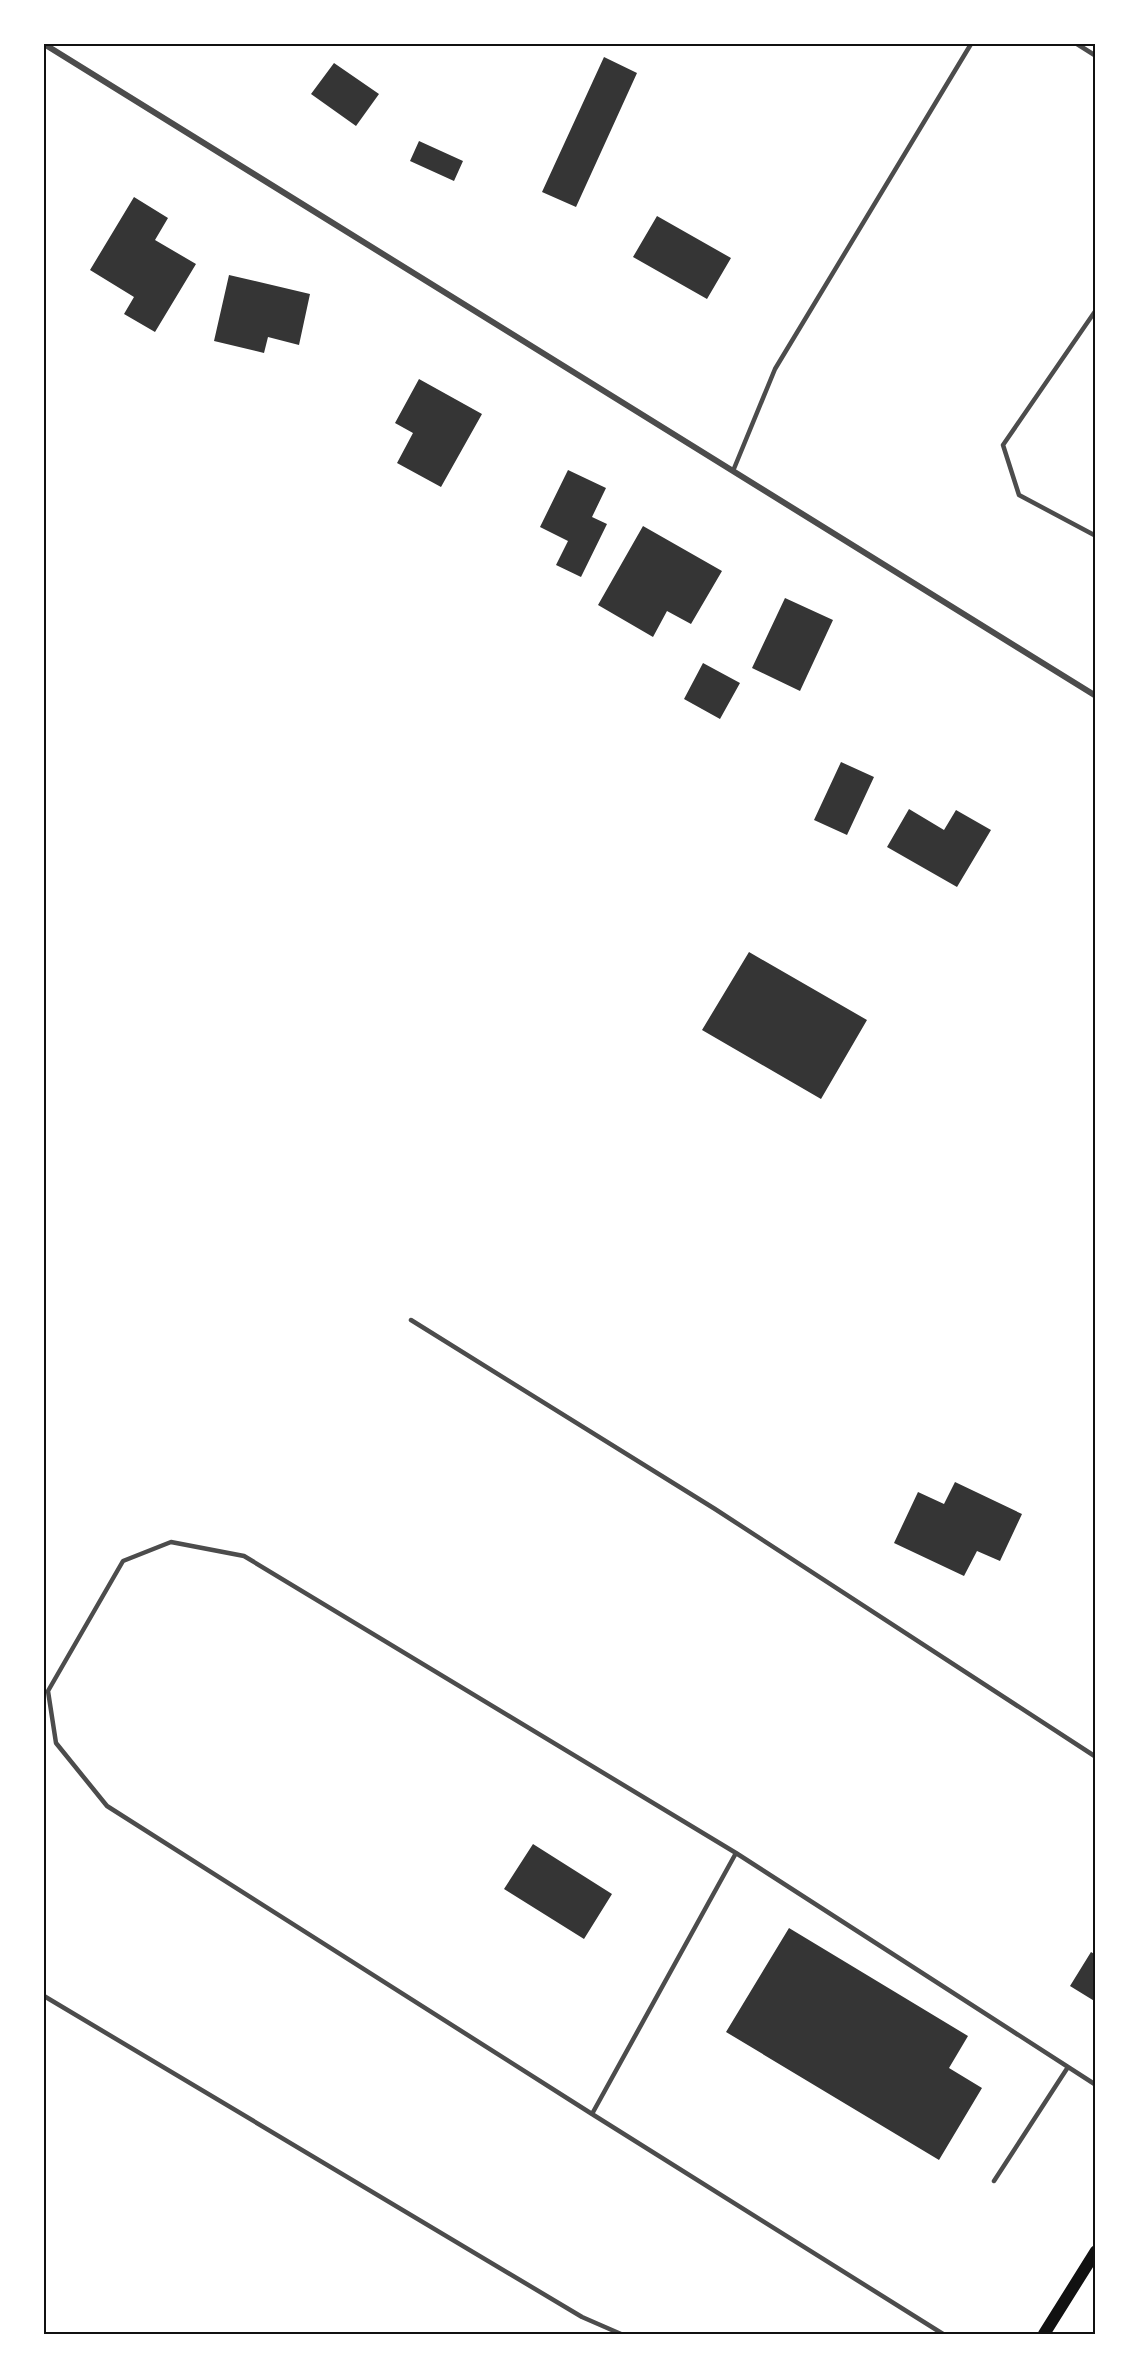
<svg xmlns="http://www.w3.org/2000/svg" width="1139" height="2378" viewBox="0 0 1139 2378" font-family="Montserrat,sans-serif">
<style>
.building{fill:#353535}
.lines{fill:none;stroke-linecap:round;stroke-linejoin:round}
.service{stroke:#4c4c4c;stroke-width:4.5}
.minor{stroke:#4c4c4c;stroke-width:6}
.secondary{stroke:#111;stroke-width:12}
.neatline{fill:none;stroke:#111;stroke-width:2}
</style>
<rect width="100%" height="100%" fill="#fff"/>
<path class="building" d="M604 57 637 73 576 207 542 192Z
M334 63 379 94 356 126 311 94Z
M419 141 463 161 454 181 410 161Z
M134 197 168 218 155 240 196 264 155 332 124 314 134 297 90 270Z
M657 216 731 258 707 299 633 257Z
M229 275 310 294 299 345 268 337 264 353 214 341Z
M419 379 482 414 441 487 397 463 413 433 395 423Z
M568 470 606 488 592 517 607 524 581 577 556 565 568 541 540 527Z
M643 526 722 571 691 624 667 611 653 637 598 605Z
M785 598 833 620 800 691 752 668Z
M703 663 740 683 720 719 684 699Z
M841 762 874 777 847 835 814 820Z
M909 809 944 830 956 810 991 830 957 887 887 847Z
M749 952 867 1020 821 1099 702 1030Z
M955 1482 1022 1514 1000 1561 977 1551 964 1576 894 1543 918 1492 944 1504Z
M533 1844 612 1894 584 1939 504 1889Z
M789 1928 968 2036 949 2068 982 2088 939 2160 726 2032Z
M1091 1952 1096 1955V2002L1070 1986Z"/>
<g class="lines">
<path class="service" d="M1077 44 1096 56
M1096 310 1003 445 1019 495 1096 536
M733 471 775 369 971 44
M411 1320 715 1509 1096 1757
M44 1996 582 2317 621 2334
M592 2114 107 1806 56 1743 48 1691 123 1561 171 1542 244 1556 736 1853
M994 2181 1068 2067
M943 2334 592 2114 736 1853 1096 2085"/>
<path class="minor" d="M44 44 1096 696"/>
<path class="secondary" d="M1044 2334 1096 2251"/>
</g>
<rect width="1139" height="2378" fill="none" stroke="#ffffff" stroke-width="90"/>
<rect x="45" y="45" width="1049" height="2288" class="neatline"/>
</svg>
